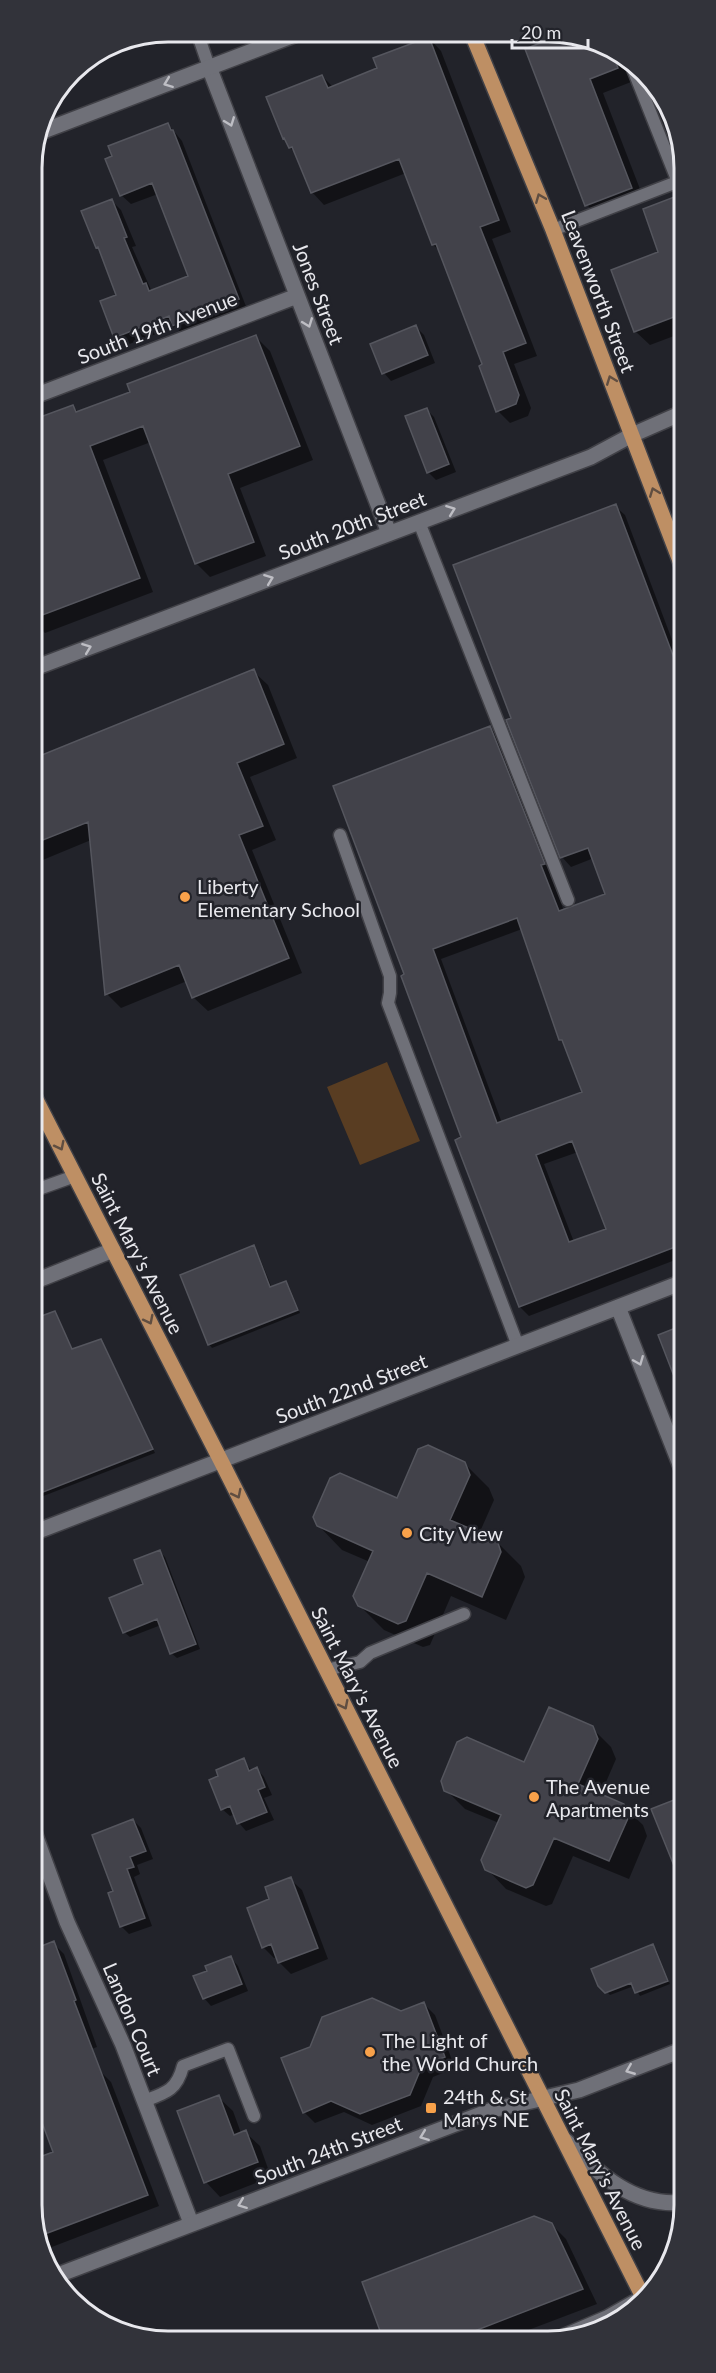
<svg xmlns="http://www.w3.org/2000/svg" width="716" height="2373" viewBox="0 0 716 2373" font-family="Lato,sans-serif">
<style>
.green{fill:#593d22}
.shadow{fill:#0007;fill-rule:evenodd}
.building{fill:#42424a;stroke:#55565e;stroke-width:1.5;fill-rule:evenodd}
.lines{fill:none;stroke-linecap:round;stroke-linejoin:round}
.service-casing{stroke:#414147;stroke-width:15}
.minor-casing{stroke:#414147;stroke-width:18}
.tertiary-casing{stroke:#414147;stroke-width:18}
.secondary-casing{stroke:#414147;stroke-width:18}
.primary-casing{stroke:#414147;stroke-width:18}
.service{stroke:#6f7078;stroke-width:12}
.minor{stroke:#6f7078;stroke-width:15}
.tertiary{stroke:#6f7078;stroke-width:15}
.secondary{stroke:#6f7078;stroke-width:15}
.primary{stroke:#be8f64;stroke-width:15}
.oneway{stroke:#bebec4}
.oneway2{stroke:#604e41}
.poi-dot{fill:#f8a14a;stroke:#22232a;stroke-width:2}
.labels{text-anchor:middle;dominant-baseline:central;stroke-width:5;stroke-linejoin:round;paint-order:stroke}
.street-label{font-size:20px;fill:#e8e8ed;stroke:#22232a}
.poi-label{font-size:20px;fill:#e8e8ed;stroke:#22232a;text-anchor:start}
.rim{fill:none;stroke:#e8e8ed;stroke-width:3}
</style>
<rect width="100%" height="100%" fill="#22232a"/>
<path class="green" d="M387 1062 420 1141 360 1165 327 1087Z"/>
<path class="shadow" d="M575 34 623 60 631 82 603 93 645 202 601 219 587 205Z
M429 38 441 51 511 232 492 239 537 356 514 364 531 408 528 416 510 423 498 411 484 365 440 251 433 245 406 173 324 205 312 192 297 154 290 148 322 76 333 87 379 69Z
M69 76 71 81 63 85Z
M168 124 182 141 247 309 183 334 175 327 124 346 115 337 118 296 83 212 112 201 121 210 136 246 132 247 152 292 190 277 158 194 131 204 121 195Z
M682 196V333L650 345 635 331 660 253Z
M416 327 424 335 435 363 391 381 384 373Z
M256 337 270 351 313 460 240 488 266 556 210 577 196 563 151 442 103 460 153 592 45 633 39 627 32 629V422L73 406 79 413 132 393Z
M427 410 434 417 456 472 436 480 428 472Z
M615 506 625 515 683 669V1257L529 1316 520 1307 463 1138 403 976 490 728 500 737 553 873 550 875 564 911 607 895 594 858 571 867 562 857 513 719ZM522 929 560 1040 566 1045 584 1093 502 1123 441 959ZM578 1152 608 1229 574 1242 544 1164Z
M253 671 268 685 297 758 250 777 276 840 252 850 302 973 208 1011 193 997 187 981 121 1008 107 994 91 840 33 864 32 761Z
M253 1247 257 1251 272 1288 286 1282 289 1286 300 1313 212 1348 209 1344Z
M54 1313 73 1350 100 1341 104 1345 155 1453 33 1500V1321Z
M683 1327V1397L660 1336Z
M464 1463 489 1488 494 1500 479 1534 496 1541 521 1566 525 1577 506 1620 451 1596 430 1645 423 1647 384 1630 359 1605 370 1562 342 1550 318 1525 398 1500Z
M160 1552 165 1557 200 1649 177 1658 171 1653 161 1625 130 1637 124 1632Z
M592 1728 611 1747 616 1759 600 1796 623 1806 643 1825 647 1836 629 1879 573 1856 552 1904 546 1906 506 1889 487 1869 499 1823 465 1809 446 1790 525 1764Z
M243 1760 252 1771 257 1769 264 1777 272 1795 264 1798 274 1820 246 1831 239 1823 235 1814 230 1816 222 1809Z
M133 1820 141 1828 153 1859 137 1865 140 1874 134 1877 152 1926 129 1934 122 1927 110 1894 115 1892Z
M290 1879 302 1890 328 1959 291 1974 280 1963 277 1957 274 1958 263 1947 271 1900Z
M53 1943 64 1954 97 2047 34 2070V1950Z
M653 1946 656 1949 670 1984 640 1996 634 1986 610 1995 597 1982Z
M231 1958 238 1966 248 1991 211 2006 204 1998Z
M424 2004 435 2015 455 2068 433 2077 421 2106 372 2125 344 2112 315 2123 304 2112 311 2048Z
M100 2071 111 2082 159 2206 44 2250 34 2231V2161L55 2153 34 2096Z
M218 2097 233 2111 241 2133 245 2132 260 2146 271 2177 220 2197 206 2182Z
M551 2224 566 2239 597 2304 505 2339H385Z
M91 2304 105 2317 106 2320 82 2307Z"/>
<path class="building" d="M563 34H575L613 55 618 68 590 79 632 188 585 206 525 49Z
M429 37 499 220 480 227 526 343 503 352 519 395 516 404 496 412 479 366 482 364 436 244 432 245 399 159 311 193 292 147 289 148 284 138 283 139 266 97 322 75 328 88 377 68 373 58Z
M168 123 171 130H173L239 299 172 326 169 316 114 338 100 301 116 295 98 247 96 248 81 211 112 199 127 237 124 238 143 284 146 283 149 291 188 276 152 183 120 196 105 159 112 156 108 146Z
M682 194V314L634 332 611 270 658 252 643 209Z
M416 325 428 355 382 374 370 344Z
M256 335 300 446 228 474 254 542 195 564 143 426 90 446 140 578 32 619V420L73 405 76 412 130 392 127 384Z
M427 408 449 464 427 473 405 416Z
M616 504 683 682V1244L519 1307 455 1140 461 1137 401 976 404 974 333 786 490 726 545 864 541 865 559 911 605 894 588 848 560 858 506 720 511 718 453 565ZM517 918 559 1040H562L582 1092 497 1123 433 949ZM572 1141 606 1229 569 1242 536 1155Z
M254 669 284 744 237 763 263 826 239 835 289 958 192 998 179 965 105 995 88 822 33 844 32 759Z
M254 1245 270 1287 286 1281 298 1310 208 1345 180 1275Z
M55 1311 72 1349 101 1339 153 1449 33 1496V1319Z
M683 1325V1396L682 1397 658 1335Z
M428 1445 465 1462 470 1475 450 1520 497 1540 501 1552 482 1597 427 1573 406 1621 398 1624 358 1606 353 1596 373 1551 317 1526 313 1517 330 1478 340 1473 397 1498 418 1449Z
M160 1550 196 1644 170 1654 157 1619 123 1633 109 1598 143 1584 134 1560Z
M549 1707 593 1726 598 1739 578 1784 624 1804 629 1816 609 1861 554 1838 533 1885 526 1888 485 1870 481 1860 501 1815 444 1791 441 1781 457 1742 467 1737 524 1762Z
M244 1758 249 1771 257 1767 265 1787 258 1790 267 1812 237 1824 230 1806 221 1810 209 1780 218 1776 216 1770Z
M684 1796V1888H683L651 1809Z
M133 1819 146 1851 130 1857 134 1867 127 1869 145 1918 120 1927 108 1893 113 1891 92 1835Z
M291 1877 318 1948 278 1963 271 1944 262 1948 247 1908 269 1899 265 1887Z
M54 1941 76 2000 74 2001 148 2195 37 2237 34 2231V2159L53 2152 34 2101V1949Z
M653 1944 668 1981 635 1993 631 1983 605 1993 598 1986 591 1969Z
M231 1956 242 1984 203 1999 193 1976 207 1971 205 1966Z
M372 1998 401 2011 424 2002 445 2057 422 2066 410 2095 360 2114 331 2101 303 2113 281 2058 310 2047 322 2017Z
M219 2095 234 2135 246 2130 258 2162 204 2183 177 2111Z
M534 2216 552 2223 583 2289 454 2339H383L362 2282Z"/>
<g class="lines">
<defs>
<path id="service" d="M197 32 209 67
M631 64 678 182
M553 230 682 180
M419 522 568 900
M340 835 390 976V993L388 1003 518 1346
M33 1191 75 1176
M326 1670 360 1662 370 1653 464 1614
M144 2101C166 2093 177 2090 183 2066L228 2049 254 2116"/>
<path id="minor" d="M209 67 389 533
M32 397 297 296
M33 1282 113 1250
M618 1307 683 1472
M33 1533 683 1282
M34 1832 67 1922 123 2045 191 2223"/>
<path id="tertiary" d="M632 435 682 413"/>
<path id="secondary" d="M38 133 302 32
M32 669 591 457 632 435
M566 2141C599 2174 634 2208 684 2202
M58 2275 492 2110 579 2090 684 2049
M558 2339 607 2318 651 2293"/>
<path id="primary" d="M472 34 553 230 682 566
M33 1094 221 1461 644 2299"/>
</defs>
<use href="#service" class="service-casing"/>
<use href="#minor" class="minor-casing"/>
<use href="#tertiary" class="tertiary-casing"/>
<use href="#secondary" class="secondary-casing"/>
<use href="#primary" class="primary-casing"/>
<use href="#service" class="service"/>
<use href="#minor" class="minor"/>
<use href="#tertiary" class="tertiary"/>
<use href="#secondary" class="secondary"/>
<use href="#primary" class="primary"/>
</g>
<defs><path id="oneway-chevron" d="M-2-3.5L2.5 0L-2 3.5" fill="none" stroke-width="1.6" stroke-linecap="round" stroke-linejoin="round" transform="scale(1.5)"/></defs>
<g class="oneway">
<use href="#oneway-chevron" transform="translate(168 83) rotate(159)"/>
<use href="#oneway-chevron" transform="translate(230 122) rotate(69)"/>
<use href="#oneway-chevron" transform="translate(308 323) rotate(69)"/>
<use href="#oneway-chevron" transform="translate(451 510) rotate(-21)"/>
<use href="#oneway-chevron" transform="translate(269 579) rotate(-21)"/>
<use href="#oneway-chevron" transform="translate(87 648) rotate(-21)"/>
<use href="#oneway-chevron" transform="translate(639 1361) rotate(68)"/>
<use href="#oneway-chevron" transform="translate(630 2070) rotate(158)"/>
<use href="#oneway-chevron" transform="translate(424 2136) rotate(159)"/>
<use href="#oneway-chevron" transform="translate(242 2204) rotate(159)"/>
</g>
<g class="oneway2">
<use href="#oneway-chevron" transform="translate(540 198) rotate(-112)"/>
<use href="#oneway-chevron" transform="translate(611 380) rotate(-111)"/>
<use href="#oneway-chevron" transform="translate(654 492) rotate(-111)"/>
<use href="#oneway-chevron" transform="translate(60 1146) rotate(63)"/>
<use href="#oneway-chevron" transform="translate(149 1320) rotate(63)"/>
<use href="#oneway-chevron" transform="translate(237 1494) rotate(63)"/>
<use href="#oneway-chevron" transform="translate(344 1705) rotate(63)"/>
</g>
<g class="poi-dot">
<circle cx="185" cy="897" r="6"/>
<circle cx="407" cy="1533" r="6"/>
<circle cx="534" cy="1797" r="6"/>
<circle cx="370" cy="2052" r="6"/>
<rect x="425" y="2102" width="12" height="12" rx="3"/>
</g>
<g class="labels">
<g class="street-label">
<text transform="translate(599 291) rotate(69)">Leavenworth Street</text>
<text transform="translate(319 293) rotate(69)">Jones Street</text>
<text transform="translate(157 327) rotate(-21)">South 19th Avenue</text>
<text transform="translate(352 525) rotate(-21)">South 20th Street</text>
<text transform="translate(138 1253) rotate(63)">Saint Mary's Avenue</text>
<text transform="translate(351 1388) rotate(-21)">South 22nd Street</text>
<text transform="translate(358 1687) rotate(63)">Saint Mary's Avenue</text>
<text transform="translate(133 2019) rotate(67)">Landon Court</text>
<text transform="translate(328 2150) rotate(-21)">South 24th Street</text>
<text transform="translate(601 2169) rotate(63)">Saint Mary's Avenue</text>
</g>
<g class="poi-label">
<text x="197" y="886">Liberty<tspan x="197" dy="23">Elementary School</tspan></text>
<text x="419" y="1533">City View</text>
<text x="546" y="1786">The Avenue<tspan x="546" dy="23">Apartments</tspan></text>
<text x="382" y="2040">The Light of<tspan x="382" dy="23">the World Church</tspan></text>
<text x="443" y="2096">24th &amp; St<tspan x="443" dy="23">Marys NE</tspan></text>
</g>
</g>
<path d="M0 0H716V2373H0ZM168 42H548A126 126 0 0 1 674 168V2205A126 126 0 0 1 548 2331H168A126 126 0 0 1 42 2205V168A126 126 0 0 1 168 42Z" fill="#32333a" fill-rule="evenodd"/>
<path class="rim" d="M168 42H548A126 126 0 0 1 674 168V2205A126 126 0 0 1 548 2331H168A126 126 0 0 1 42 2205V168A126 126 0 0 1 168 42Z"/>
<path d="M512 39v9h76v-9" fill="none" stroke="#e8e8ed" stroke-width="3"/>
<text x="521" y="39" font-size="18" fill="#e8e8ed" stroke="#22232a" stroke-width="4.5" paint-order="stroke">20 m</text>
</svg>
